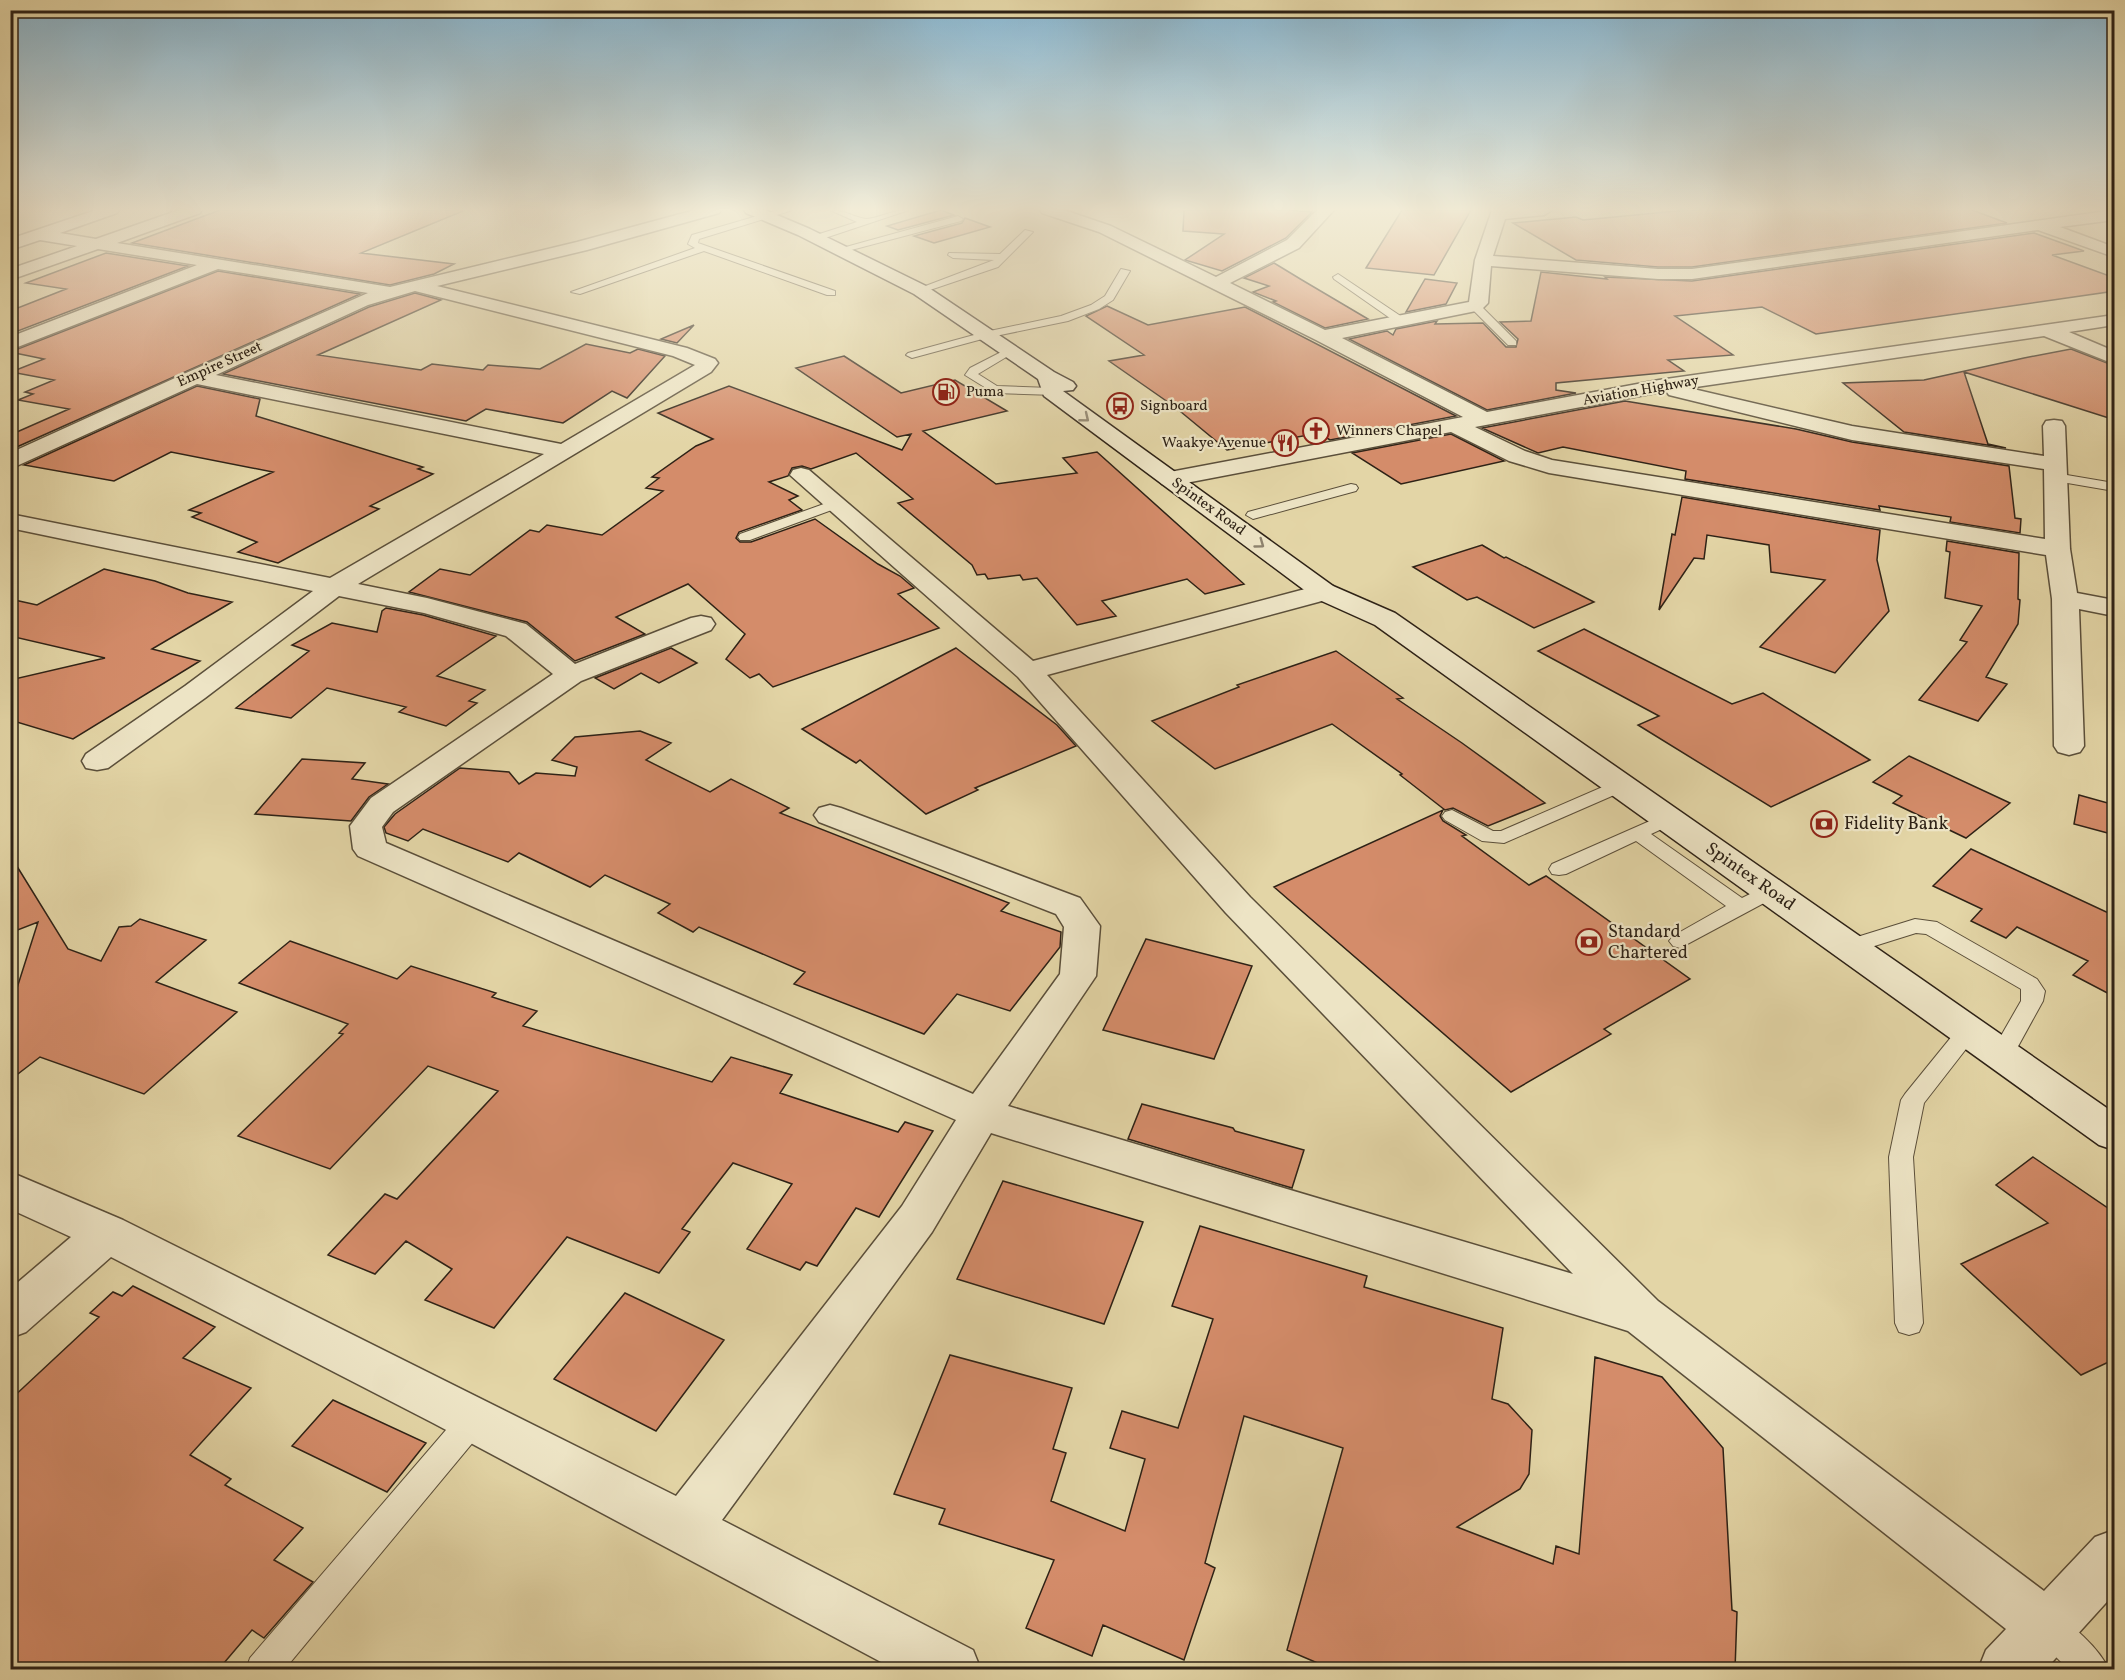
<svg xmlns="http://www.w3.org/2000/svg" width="2125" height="1680" viewBox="0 0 2125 1680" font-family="Vollkorn,serif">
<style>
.building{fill:#d48c6a;stroke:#2e2216;stroke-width:1.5}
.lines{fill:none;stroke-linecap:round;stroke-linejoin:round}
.service-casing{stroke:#5b4f3a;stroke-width:2}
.minor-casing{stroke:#5b4f3a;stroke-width:3}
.secondary-casing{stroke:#2e2216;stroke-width:3}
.service{fill:#ede4c5;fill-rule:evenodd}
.minor{fill:#ede4c5;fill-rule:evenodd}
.secondary{fill:#ede4c5;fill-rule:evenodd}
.oneway{stroke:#8e836e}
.labels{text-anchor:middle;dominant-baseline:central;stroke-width:4.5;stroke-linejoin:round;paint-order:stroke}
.far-street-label{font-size:15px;fill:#2e2216;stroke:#ede4c5}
.far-poi-label{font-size:15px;fill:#2e2216;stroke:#ede4c5;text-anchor:start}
.poi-label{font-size:18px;fill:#2e2216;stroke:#ede4c5;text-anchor:start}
.street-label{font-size:18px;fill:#2e2216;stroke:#ede4c5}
</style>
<rect width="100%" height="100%" fill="#e3d5a6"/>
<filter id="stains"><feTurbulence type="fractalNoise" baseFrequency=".00333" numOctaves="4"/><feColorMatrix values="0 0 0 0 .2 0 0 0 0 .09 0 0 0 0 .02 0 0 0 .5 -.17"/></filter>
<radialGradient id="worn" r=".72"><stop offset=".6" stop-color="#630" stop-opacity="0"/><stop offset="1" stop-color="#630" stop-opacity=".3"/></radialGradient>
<path class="building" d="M220 210H462L463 211 361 253 454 264 434 274 390 285 132 243Z
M941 210 954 215 898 230 887 226Z
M1184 210H1288L1312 212 1286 238 1222 271 1185 260 1224 234 1183 231Z
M1402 210H1471L1434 275 1366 268Z
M1687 210H1972L2007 223 1692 267H1658L1576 260 1513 223 1576 217 1583 220Z
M965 218 990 227 934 243 914 236 962 223Z
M2034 233 2084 251 2052 255 2115 278V291L1816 334 1762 307 1675 316 1733 355 1668 360 1684 371 1556 383V390L1576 393 1487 410 1349 339 1387 331 1393 335 1396 329 1437 321 1435 324 1483 323 1506 347H1516L1518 339 1500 322 1531 321 1541 272 1607 279 1605 277 1692 281Z
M106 253 188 266 10 334V311L66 289 26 283Z
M1274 263 1302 280 1368 319 1325 328 1273 302 1276 301 1253 292 1269 286 1244 278Z
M218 271 360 294 10 450V435L69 409 18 400 33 394 25 392 54 380 11 372 44 359 10 352Z
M1425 279 1457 283 1446 304 1406 312Z
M415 293 441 300 318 355 421 370 432 364 483 370 488 365 540 369 586 344 630 353 638 349 665 356 627 398 612 391 563 423 486 409 466 421 223 374 369 307Z
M1107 306 1148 325 1245 307 1456 416 1330 440 1319 433 1227 450 1175 407 1109 361 1144 355 1086 316Z
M694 325 677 343 661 339Z
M2071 349 2115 366V420L1964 372 1988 444 2006 448 1904 432 1843 383 1924 380 2024 358Z
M844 356 901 393 955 380 1007 411 923 431 996 484 1077 473 1063 458 1097 452 1244 584 1205 594 1187 579 1102 601 1116 616 1077 625 1037 578 1023 580 1020 575 988 579 985 574 977 575 972 565 898 503 913 499 856 453 811 469 802 466 792 468 788 476 769 482 798 496 789 500 802 510 739 532 736 538 740 542H751L815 519 878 564 900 576 914 588 898 594 939 628 773 687 759 674 750 678 726 659 745 634 688 584 616 617 645 634 575 661 527 622 409 592 440 569 470 575 530 530 539 532 547 525 602 535 663 491 646 488 659 478 652 477 696 446 713 439 658 413 729 386 902 450 911 434 897 437 796 368Z
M197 386 260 399 256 416 423 467 418 469 433 474 370 506 379 509 278 563 238 552 257 542 192 517 201 513 189 510 273 472 171 452 114 481 24 465Z
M1625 401 1796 429 1852 442 2009 466 2015 518 2021 519 2020 533 1950 522 1951 517 1879 506 1880 510 1685 479 1686 471 1563 447 1538 453 1482 428Z
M1451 434 1504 461 1401 484 1352 453Z
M1682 497 1880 530 1877 560 1889 611 1835 673 1760 647 1825 580 1771 572 1769 545 1707 535 1704 559 1694 558 1659 610 1672 534 1675 535Z
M1947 541 2019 553 2018 599 2020 600 2018 624 1986 677 2007 684 1978 721 1919 700 1967 642 1960 640 1982 606 1945 598 1950 552 1946 551Z
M1482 545 1504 558 1506 557 1594 602 1534 628 1477 597 1467 600 1413 567Z
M104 569 155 581 188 593 232 602 152 649 200 661 73 739 10 720V680L105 658 10 636V599L37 605Z
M386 608 423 615 496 636 437 676 485 690 469 701 477 703 446 726 399 712 406 707 327 688 291 718 236 708 309 651 292 645 332 623 377 632 382 611Z
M1584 629 1732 704 1763 693 1870 760 1771 807 1638 725 1659 716 1538 651Z
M671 648 697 663 659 683 641 673 614 689 595 678Z
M956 648 1057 725 1076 746 975 788 978 790 926 814 860 760 856 763 802 729Z
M1336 651 1403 698 1397 699 1462 743 1545 803 1488 826 1453 808 1445 810 1400 775 1402 774 1332 724 1215 769 1152 721 1239 687 1237 685Z
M640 731 671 743 646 760 710 792 731 779 789 808 780 813 1009 903 1001 911 1061 932 1060 947 1010 1011 957 994 924 1034 794 984 805 972 699 927 693 932 658 913 670 904 605 875 590 887 519 853 508 862 423 829 408 841 386 833 384 827 395 814 460 768 509 772 519 784 536 773 575 776 577 767 552 760 575 737Z
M1909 756 2010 803 1966 838 1893 803 1902 796 1873 782Z
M302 759 365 763 352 779 388 784 369 797 351 821 255 814Z
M2079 795 2115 805V835L2074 824Z
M1443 810 1440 816 1443 821 1466 835 1462 836 1529 885 1546 876 1690 979 1604 1029 1611 1034 1511 1092 1274 887Z
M1971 849 2115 916V997L2073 975 2088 961 2017 927 2006 938 1971 921 1982 909 1933 886Z
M10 855 68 949 101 961 119 927 131 926 140 919 206 940 156 982 237 1012 144 1094 40 1057 10 1080V993L17 988 38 922 10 933Z
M1146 939 1252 966 1214 1059 1103 1030Z
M290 941 397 979 411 966 496 993 492 997 537 1011 523 1026 712 1082 731 1057 792 1075 780 1093 898 1132 905 1122 933 1131 879 1217 856 1208 817 1266 806 1262 800 1270 747 1249 792 1184 733 1163 682 1229 690 1232 659 1273 567 1237 494 1328 425 1300 452 1269 406 1241 375 1274 328 1255 385 1194 397 1199 498 1091 428 1066 330 1169 238 1136 343 1034 339 1033 348 1024 239 983Z
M1142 1104 1233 1128 1235 1131 1304 1150 1292 1188 1128 1139Z
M2033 1157 2115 1213V1359L2081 1375 1961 1264 2048 1223 1996 1185Z
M1003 1181 1143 1222 1104 1324 957 1279Z
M1200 1226 1367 1276 1364 1287 1503 1328 1492 1399 1508 1404 1532 1430 1529 1474 1520 1489 1457 1527 1553 1564 1556 1546 1579 1554 1595 1357 1662 1377 1723 1448 1732 1610 1737 1612 1735 1670H1334L1287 1650 1343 1448 1244 1416 1205 1563 1215 1568 1184 1660 1103 1625 1092 1656 1026 1628 1054 1560 939 1524 945 1509 894 1494 950 1355 1072 1388 1053 1449 1066 1453 1051 1501 1125 1531 1145 1459 1110 1448 1122 1411 1178 1428 1213 1319 1172 1306Z
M133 1286 215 1327 183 1358 251 1388 190 1455 231 1479 225 1485 303 1528 274 1560 313 1582 264 1638 252 1630 218 1670H10V1400L99 1317 90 1313 113 1292 122 1296Z
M625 1293 724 1340 656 1431 554 1379Z
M333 1400 426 1443 387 1492 292 1446Z"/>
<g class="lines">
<defs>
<path id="service" d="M778 210H793L699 239 698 243 835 291V295H827L704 251 580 294 571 292 695 248 688 244 692 235Z
M830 210C845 210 858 219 867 219 880 218 891 210 909 210L819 240H813V236L857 222Z
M958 216 963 219 961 221 840 253 835 250Z
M1025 230 1033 232 998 267 924 292 915 290 994 260 953 258 948 255 949 253 1000 254Z
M1121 269 1130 271 1113 300 1099 309 1068 321 986 338 912 358 906 355 908 353 985 332 1061 316 1091 305 1105 296Z
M1338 274 1405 319V323H1397L1334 279 1333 277Z
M1475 303 1479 304 1516 341V345H1508L1471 308 1470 306Z
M1009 348 1013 349V353L978 374 997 386 1051 388 1057 392 1055 395 994 393 965 375 970 368Z
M2055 473 2114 483V491L2050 480 2048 477 2050 474Z
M1351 484 1356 485 1358 488 1356 491 1253 519 1246 515 1248 512Z
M835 500 842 504 840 507 750 540H740L738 537 740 534Z
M1621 779 1628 781 1630 785 1628 789 1504 843 1482 841 1445 820 1442 816 1445 812 1452 810 1493 831H1501Z
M1668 813 1675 815 1678 819 1675 823 1651 834 1742 898 1770 884 1777 886 1780 891 1777 896 1680 948 1673 946 1669 941 1673 936 1726 906 1636 841 1566 874 1559 875 1552 874 1549 869 1552 864Z
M1915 919 1937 922 2037 979 2045 991 2043 1001 2010 1061 2002 1064 1994 1061 1990 1055 2021 1001V989L1926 934 1916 933 1849 954 1841 952 1838 947 1841 942Z
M1969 1023 1977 1025 1980 1031 1924 1103 1913 1157 1923 1323 1919 1332 1909 1335 1899 1332 1895 1323 1889 1157 1901 1100 1905 1094 1961 1025Z
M474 1405 484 1409 488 1419 484 1429 284 1670H246L250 1658 464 1409Z
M2049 1612C2069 1620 2101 1650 2109 1670H2069L2038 1639 2033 1628 2038 1617Z"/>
<path id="minor" d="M96 210H119L117 213 60 233 96 239 179 210H202L200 213 117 243 390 287 577 242 695 210H721L719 213 587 250 437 286 687 348 715 359 718 363 711 372 358 584 427 598 526 624 575 664 691 618 701 616 711 618 715 624 711 630 581 681 393 812 382 827 386 843 973 1094 1060 974 1064 927 1056 914 819 822 814 815 819 808 830 805 841 808 1080 898 1100 926 1096 976 1008 1106 1573 1274 1226 913 1018 677 790 475 793 470 801 468 809 470 1033 661 1324 584 1333 586 1337 592 1333 598 1047 675 1250 897 1658 1301 2044 1591 2095 1537 2114 1530V1594L2045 1670H1978L1986 1650 2006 1629 1628 1331 991 1133 932 1232 722 1520 973 1650 981 1670H896L433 1423 111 1257 26 1332 10 1338V1289L71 1237 10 1209V1172L123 1220 676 1496 902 1206 956 1120 358 856 353 849 350 826 371 798 553 674 506 636 424 613 339 596 205 698 108 768 97 770 86 768 82 761 86 754 185 686 313 591 10 528V514L330 578 544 454 197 384 10 469V453L186 373 368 293 218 269 10 350V337L197 265 98 249 10 280V269L77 246 40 240 10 250V239ZM415 291 673 356 695 365 561 444 216 375 368 305Z
M1040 210H1064L1111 226 1216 277 1287 240 1317 210H1334L1299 248 1230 283 1325 330 1469 302 1475 260 1492 210H1552L1544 215 1505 219 1493 256 1658 269H1692L2114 210V220L2060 227 2114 247V257L2038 230 1692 279H1658L1491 266 1488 303 1481 310 1342 338 1487 412 1659 380 2114 315V325L2069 332 2114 351V364L2044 336 1689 388 1852 426 2044 456 2043 426 2046 421 2054 420 2062 421 2065 426 2070 549 2077 593 2114 600V616L2079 609 2084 746 2080 752 2069 755 2058 752 2054 746 2052 599 2046 555 1549 473 1509 461 1451 432 1170 486 1162 484 1158 479 1162 474 1170 472 1463 417 1316 340 1099 232 1042 213ZM1666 391 1669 395 1852 440 2044 469 2045 539 1552 460 1525 451 1475 427Z"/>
<path id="secondary" d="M744 210H765L810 229 926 286 1054 372 1073 382 1076 386 1073 390 1063 391 1333 586 1395 613 2114 1113V1150L2099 1145 1375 625 1315 598 1044 396 1038 379 914 294 798 235 746 213Z"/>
</defs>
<use href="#service" class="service-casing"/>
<use href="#minor" class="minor-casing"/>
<use href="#secondary" class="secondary-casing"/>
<use href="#service" class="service"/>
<use href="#minor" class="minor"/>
<use href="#secondary" class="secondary"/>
</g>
<defs><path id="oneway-chevron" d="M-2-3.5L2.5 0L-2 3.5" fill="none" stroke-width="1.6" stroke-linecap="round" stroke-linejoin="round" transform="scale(1.5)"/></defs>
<g class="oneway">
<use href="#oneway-chevron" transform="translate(1085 418) rotate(39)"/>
<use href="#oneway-chevron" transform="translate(1260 544) rotate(36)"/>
</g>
<linearGradient id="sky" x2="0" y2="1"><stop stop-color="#87b6d1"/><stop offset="0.47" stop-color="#f2ecd7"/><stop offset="1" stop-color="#f2ecd7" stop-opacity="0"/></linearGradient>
<rect width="2125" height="445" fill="url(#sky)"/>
<defs>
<symbol id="fuel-ring" viewBox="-11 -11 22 22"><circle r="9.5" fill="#ede4c5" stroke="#8f2418" stroke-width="1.5"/><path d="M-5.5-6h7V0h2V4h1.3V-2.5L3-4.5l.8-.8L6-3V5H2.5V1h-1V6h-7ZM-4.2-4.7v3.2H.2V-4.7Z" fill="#8f2418"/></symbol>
<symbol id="bus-ring" viewBox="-11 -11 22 22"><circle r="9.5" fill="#ede4c5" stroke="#8f2418" stroke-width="1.5"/><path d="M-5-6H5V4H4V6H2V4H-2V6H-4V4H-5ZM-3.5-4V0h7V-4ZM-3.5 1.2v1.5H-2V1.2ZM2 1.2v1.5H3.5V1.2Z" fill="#8f2418"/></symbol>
<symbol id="church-ring" viewBox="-11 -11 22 22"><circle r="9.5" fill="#ede4c5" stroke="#8f2418" stroke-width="1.5"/><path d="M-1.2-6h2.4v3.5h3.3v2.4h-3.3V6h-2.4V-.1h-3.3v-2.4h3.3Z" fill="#8f2418"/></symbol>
<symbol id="restaurant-ring" viewBox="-11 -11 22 22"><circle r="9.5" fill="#ede4c5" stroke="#8f2418" stroke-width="1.5"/><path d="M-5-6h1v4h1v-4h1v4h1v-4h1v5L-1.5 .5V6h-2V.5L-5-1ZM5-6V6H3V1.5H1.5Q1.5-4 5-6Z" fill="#8f2418"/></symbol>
<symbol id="bank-ring" viewBox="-11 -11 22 22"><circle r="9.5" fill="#ede4c5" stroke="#8f2418" stroke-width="1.5"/><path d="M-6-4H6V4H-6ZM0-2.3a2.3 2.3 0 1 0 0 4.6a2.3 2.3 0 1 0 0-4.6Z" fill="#8f2418"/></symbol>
</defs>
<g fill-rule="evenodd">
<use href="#fuel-ring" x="931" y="377" width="30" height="30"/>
<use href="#bus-ring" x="1105" y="391" width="30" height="30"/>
<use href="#church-ring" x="1301" y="416" width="30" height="30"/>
<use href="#restaurant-ring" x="1270" y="428" width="30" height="30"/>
<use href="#bank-ring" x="1809" y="809" width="30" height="30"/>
<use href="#bank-ring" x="1574" y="927" width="30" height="30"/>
</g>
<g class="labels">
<g class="far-street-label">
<text transform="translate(220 365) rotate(-24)">Empire Street</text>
<text transform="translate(1641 391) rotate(-10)">Aviation Highway</text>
<text transform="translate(1208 507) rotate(36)">Spintex Road</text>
</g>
<g class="far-poi-label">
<text x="966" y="392">Puma</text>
<text x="1140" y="406">Signboard</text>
<text x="1336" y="431">Winners Chapel</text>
<text x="1266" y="443" text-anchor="end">Waakye Avenue</text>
</g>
<g class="poi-label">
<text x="1844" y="824">Fidelity Bank</text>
<text x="1608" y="932">Standard<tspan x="1608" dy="21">Chartered</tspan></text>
</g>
<g class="street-label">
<text transform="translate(1750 877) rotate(35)">Spintex Road</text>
</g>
</g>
<rect width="2125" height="1680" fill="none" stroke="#e3d5a6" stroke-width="36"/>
<rect x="12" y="12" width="2101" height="1656" fill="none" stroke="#2e2216" stroke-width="3"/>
<rect x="18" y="18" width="2089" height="1644" fill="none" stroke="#2e2216" stroke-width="1.5"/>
<rect width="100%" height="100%" filter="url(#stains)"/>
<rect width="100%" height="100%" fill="url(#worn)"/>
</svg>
